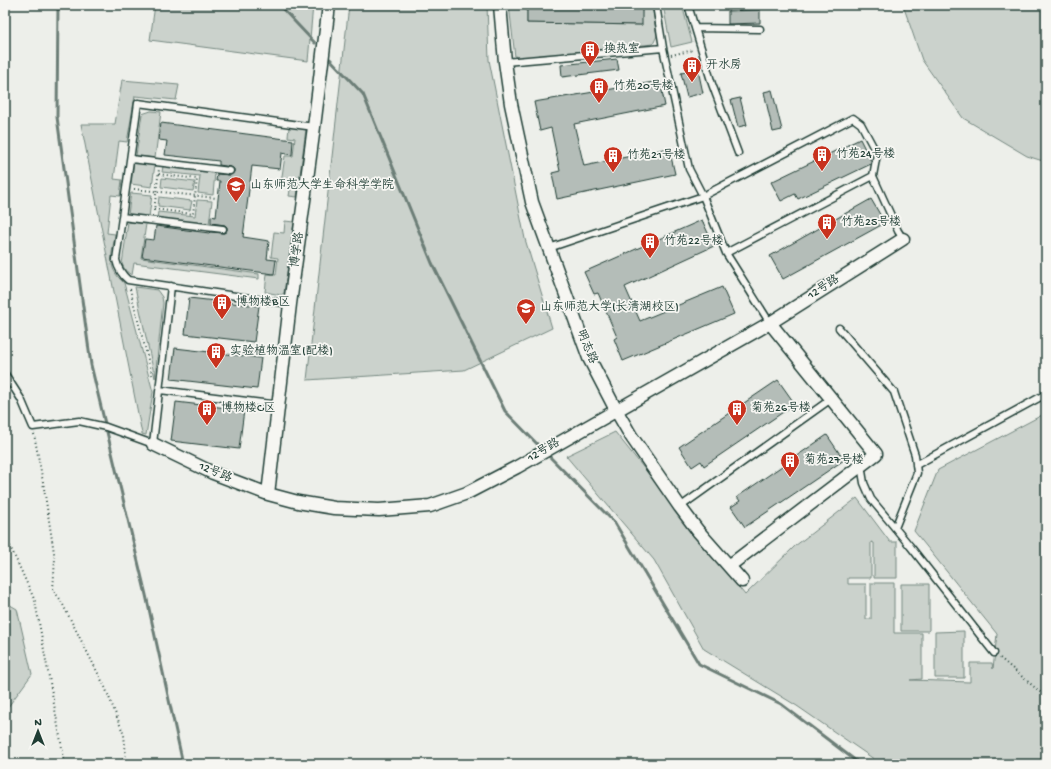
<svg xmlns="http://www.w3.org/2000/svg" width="1051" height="769" viewBox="0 0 1051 769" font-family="'Gochi Hand','LXGW WenKai TC',sans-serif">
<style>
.green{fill:#cbd2cc;stroke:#758880}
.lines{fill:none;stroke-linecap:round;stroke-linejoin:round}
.stream{stroke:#6c7e77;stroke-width:3}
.building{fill:#b4bdb8;stroke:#1f3d34}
.lane-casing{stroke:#1f3d34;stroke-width:9}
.street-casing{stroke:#1f3d34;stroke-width:15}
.path{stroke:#1f3d34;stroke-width:2;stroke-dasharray:1 3;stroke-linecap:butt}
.lane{stroke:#f6f6f2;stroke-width:6}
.street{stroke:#f6f6f2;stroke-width:12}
.labels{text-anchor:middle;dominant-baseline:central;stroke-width:3.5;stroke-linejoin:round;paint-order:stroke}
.poi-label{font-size:12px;fill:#1f3d34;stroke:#f6f6f2;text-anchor:start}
.street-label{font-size:12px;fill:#1f3d34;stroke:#f6f6f2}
</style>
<rect width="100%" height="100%" fill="#edefea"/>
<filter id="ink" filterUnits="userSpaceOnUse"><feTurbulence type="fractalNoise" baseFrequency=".025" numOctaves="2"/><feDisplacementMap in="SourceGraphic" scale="8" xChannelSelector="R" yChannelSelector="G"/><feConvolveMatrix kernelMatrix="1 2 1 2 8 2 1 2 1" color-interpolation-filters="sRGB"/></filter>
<g filter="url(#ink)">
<path class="green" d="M155 5H313L308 61 150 40Z
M349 5H487L489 60 525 239 552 328 464 370 307 380Z
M509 5H527V23L641 25 642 5H652L657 36 653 44 521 58 515 57Z
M663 5H682L692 42 671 47Z
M903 5H1046V162L1027 156 963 118 922 60Z
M122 80 179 85 176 100 135 96 127 142 119 141 114 179 122 180 120 196 111 195 107 233 115 234C112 256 106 267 124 283L153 392 146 435 142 434 81 124H115Z
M151 111 161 112 155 158 136 156 142 114Z
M289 127 306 129 297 197 289 196 291 184 281 183 285 156H293L295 138 288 137Z
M134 162 155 164 152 187 131 184Z
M163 166 215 172 213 195 198 193 200 176 162 172Z
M162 178 195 182 193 191 161 187Z
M131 193 152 195 149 217 128 215Z
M159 197 192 201 190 210 158 206Z
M197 200 212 201 209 224 157 218 158 212 195 216Z
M285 221 294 222 284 293 281 295 265 292 267 274 276 275 278 258 271 257 274 232 284 233Z
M128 222 146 224 141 258 259 274V279L134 263 132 275C126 272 125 270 122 264Z
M135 287 157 290 162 297 163 303 155 378Z
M1046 413V764H881L797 706 704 649 654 560 566 456 615 432 745 595 795 546 857 498 890 542H897V578H874V543L871 542V578H848V584H866V619H871V583H894V633H922V679L910 680 970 682V663H992L993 669 997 634 914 531 938 470Z
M901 584H929V631H901Z
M5 602 17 609 32 674 5 711Z
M964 631V678H935V632Z"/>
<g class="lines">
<path class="stream" d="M58 5 57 117 91 365 146 595 183 764
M279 5 315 43
M330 59 363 94 432 263 505 411 542 449
M546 453 615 523 699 664 781 704 860 764"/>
</g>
<path class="building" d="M527 5H642V25L527 23Z
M760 10V23L728 24V11Z
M617 59 619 70 562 77 561 65Z
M698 70 703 93 687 97 681 73Z
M660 81 665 106 574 124 584 166 669 148 675 174 557 199 552 173 560 171 551 128 540 131 534 102Z
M772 90 782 130 773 132 764 92Z
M740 98 747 125 738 127 731 100Z
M161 123 293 140 292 155 282 153 280 169 252 166 243 237 269 241 267 259 276 260 274 274 142 257 145 239 154 240 156 226 209 233 210 232 224 233 227 230V227L225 225 211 223V216L216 217 220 181H216L217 174 231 175 234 172V169L231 167 219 165V161L165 155 167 141 159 140Z
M860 139 871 161V164L798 199 795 194 781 201 771 182Z
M871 199 885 223 783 279 770 256Z
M702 220 714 246 625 287 640 321 722 287 734 314 623 361 614 339 617 337 598 293 594 294 584 272Z
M189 298 259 306 254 342 185 334Z
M175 348 261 358 257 389 171 379Z
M778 380 795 404 704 466 701 461 692 467 679 447Z
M176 402 244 410 239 449 171 441Z
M827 435 844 460 745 527 731 507 740 501 737 497Z"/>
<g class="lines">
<defs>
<path id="lane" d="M656 5 663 48 689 169 703 196 726 253 770 323
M688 5 712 84 738 153
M695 28 760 29
M505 62 663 48
M131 159 230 171
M122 217 223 229
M549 248 703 196 853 118 861 124 877 154 873 176 898 231 903 239
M726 253 873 176
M290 304 128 280C121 274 118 269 116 260L138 103 314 127
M839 328 894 392 915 455 917 473 895 528
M5 374 21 399 33 427 79 421 106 427 153 444 171 286
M160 390 279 405
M861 465 864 483 871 499 910 546 994 653
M916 465 1046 394
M680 507 831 399"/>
<path id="street" d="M500 5 505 62 511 104 532 202 589 358 616 410 631 436 680 507 698 531 742 581
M153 444 213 473 268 494 298 502 334 508 379 510 430 506 467 493 517 467 770 323 903 239
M268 494 290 304 314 127 329 5
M729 566 876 454 770 323"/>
</defs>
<use href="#lane" class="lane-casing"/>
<use href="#street" class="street-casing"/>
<path class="path" d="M671 55 694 50
M134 189 216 198
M154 209 193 214 197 179 158 174
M154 211 159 169
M130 289 152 375
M34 434 43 482 55 559 53 590 60 599 105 687 124 735 126 755 120 764
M5 535 35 601 65 764
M1000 658 1046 697"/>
<use href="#lane" class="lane"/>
<use href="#street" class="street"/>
</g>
</g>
<defs>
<symbol id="building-pin" viewBox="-11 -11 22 30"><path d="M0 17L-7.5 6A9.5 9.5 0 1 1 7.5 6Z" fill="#c8321e" stroke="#f6f6f2"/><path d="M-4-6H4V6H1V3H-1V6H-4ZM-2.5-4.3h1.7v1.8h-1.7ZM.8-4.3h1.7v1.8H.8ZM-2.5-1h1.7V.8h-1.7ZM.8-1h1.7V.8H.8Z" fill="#fff"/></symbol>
<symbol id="university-pin" viewBox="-11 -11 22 30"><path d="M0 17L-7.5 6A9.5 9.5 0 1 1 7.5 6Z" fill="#c8321e" stroke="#f6f6f2"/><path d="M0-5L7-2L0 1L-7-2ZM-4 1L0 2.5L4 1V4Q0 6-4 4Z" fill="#fff"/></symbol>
</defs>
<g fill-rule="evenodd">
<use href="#building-pin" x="579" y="39" width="22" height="30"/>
<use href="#building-pin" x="681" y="55" width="22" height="30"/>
<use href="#building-pin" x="588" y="76" width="22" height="30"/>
<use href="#building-pin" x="811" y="144" width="22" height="30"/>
<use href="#building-pin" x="602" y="145" width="22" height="30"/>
<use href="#university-pin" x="225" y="175" width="22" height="30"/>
<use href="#building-pin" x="816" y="212" width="22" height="30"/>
<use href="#building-pin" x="639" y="231" width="22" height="30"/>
<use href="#building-pin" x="211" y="292" width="22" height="30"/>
<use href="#university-pin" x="515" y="297" width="22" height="30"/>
<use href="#building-pin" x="205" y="341" width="22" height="30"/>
<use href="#building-pin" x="196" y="398" width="22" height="30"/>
<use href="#building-pin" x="726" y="398" width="22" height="30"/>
<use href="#building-pin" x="779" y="450" width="22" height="30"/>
</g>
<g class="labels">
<g class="poi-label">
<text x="604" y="50">换热室</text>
<text x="706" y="66">开水房</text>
<text x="613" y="87">竹苑20号楼</text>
<text x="836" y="155">竹苑24号楼</text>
<text x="627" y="156">竹苑21号楼</text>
<text x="250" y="186">山东师范大学生命科学学院</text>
<text x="841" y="223">竹苑25号楼</text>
<text x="664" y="242">竹苑22号楼</text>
<text x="236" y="303">博物楼B区</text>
<text x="540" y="308">山东师范大学(长清湖校区)</text>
<text x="230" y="352">实验植物温室(配楼)</text>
<text x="221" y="409">博物楼C区</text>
<text x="751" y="409">菊苑26号楼</text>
<text x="804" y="461">菊苑27号楼</text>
</g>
<g class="street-label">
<text transform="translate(298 250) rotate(-82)">博学路</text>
<text transform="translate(824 288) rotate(-32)">12号路</text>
<text transform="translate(586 347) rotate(68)">明志路</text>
<text transform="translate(544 451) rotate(-30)">12号路</text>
<text transform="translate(215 473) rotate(23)">12号路</text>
</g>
</g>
<rect width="1051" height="769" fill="none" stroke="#f6f6f2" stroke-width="20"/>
<rect x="10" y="10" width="1031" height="749" fill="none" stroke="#1f3d34" stroke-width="1.5" filter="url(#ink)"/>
<g transform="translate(38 731)" stroke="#f6f6f2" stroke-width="3" paint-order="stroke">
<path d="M0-3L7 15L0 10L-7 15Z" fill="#1f3d34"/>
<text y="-6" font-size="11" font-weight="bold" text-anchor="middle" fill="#1f3d34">N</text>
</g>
</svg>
